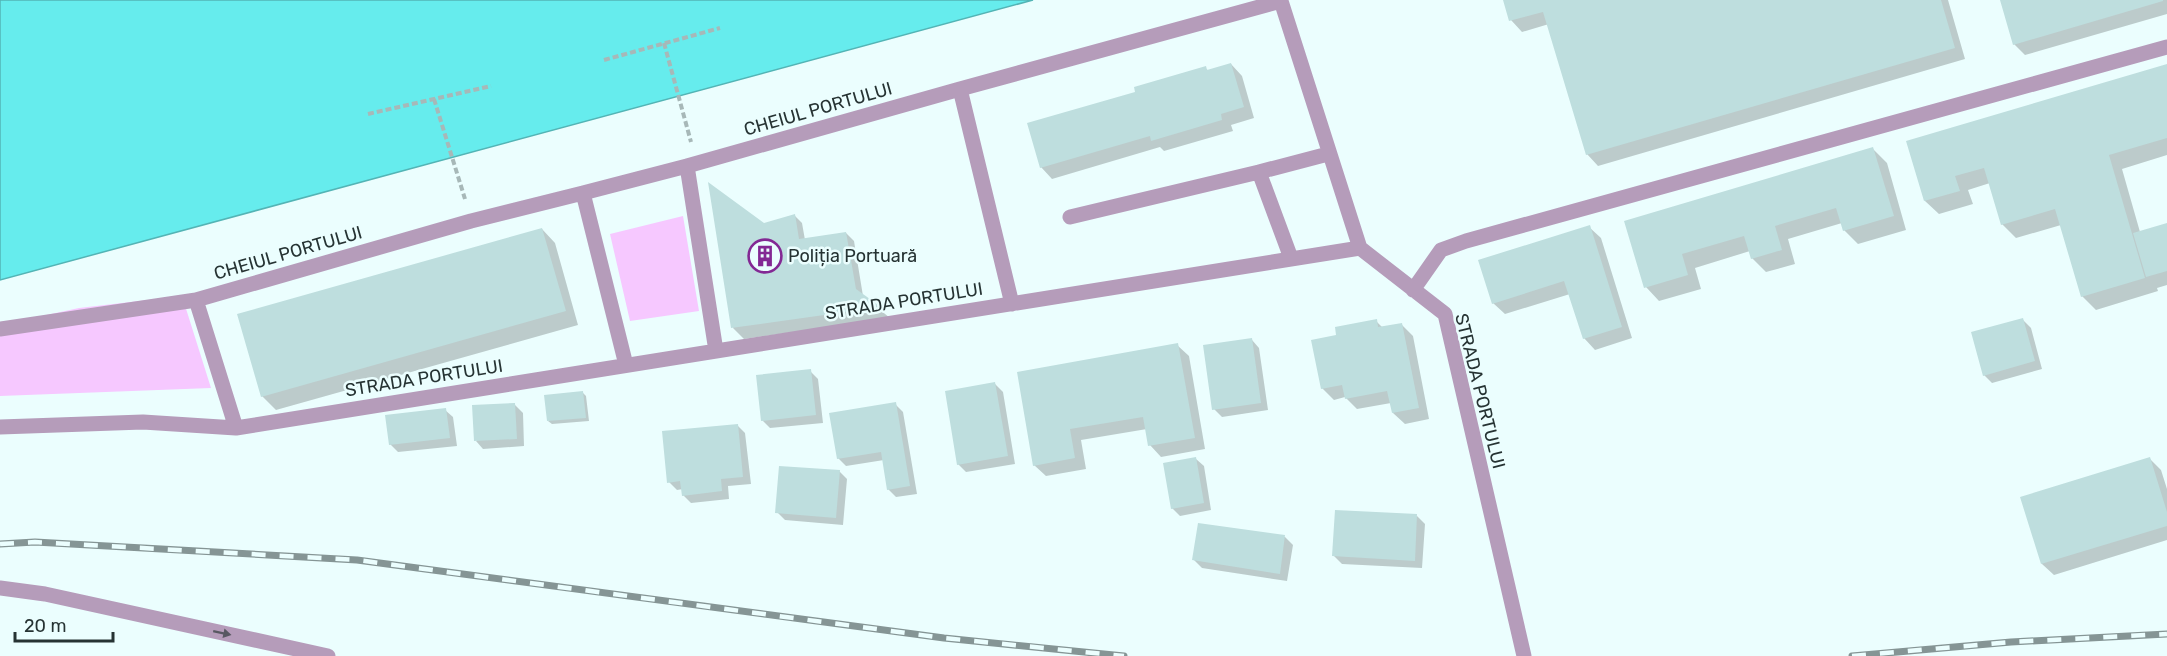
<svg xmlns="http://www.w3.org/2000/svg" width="2167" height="656" viewBox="0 0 2167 656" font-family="Rubik,sans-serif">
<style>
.green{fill:#f6c8ff}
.water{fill:#66eced;stroke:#53b4b5;stroke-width:1.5}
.shadow{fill:#0003}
.building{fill:#bedede}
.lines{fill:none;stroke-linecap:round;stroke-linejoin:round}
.path{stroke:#a7b8b8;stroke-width:4;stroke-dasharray:6 3;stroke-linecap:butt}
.minor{stroke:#b59cba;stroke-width:15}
.rail-casing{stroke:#859595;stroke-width:7}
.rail{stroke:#ebfefe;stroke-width:4.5;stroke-dasharray:14;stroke-linecap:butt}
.oneway{fill:#585862}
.labels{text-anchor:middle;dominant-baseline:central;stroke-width:5;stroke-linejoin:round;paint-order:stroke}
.street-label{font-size:18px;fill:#263333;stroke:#ebfefe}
.poi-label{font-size:18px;fill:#263333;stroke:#ebfefe;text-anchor:start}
</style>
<rect width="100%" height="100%" fill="#ebfefe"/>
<path class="green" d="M683 216 699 311 630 321 610 234Z
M182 296 211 388 0 396V325L79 308Z"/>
<path class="water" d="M0 0H1033L0 280Z"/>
<path class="shadow" d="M1505 0H1948L1965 59 1598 166 1587 154 1549 24 1522 32 1511 20Z
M2001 0H2167V14L2025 55 2014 44Z
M1231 64 1242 76 1254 118 1231 125 1233 131 1164 151 1160 147 1052 179 1041 167 1137 93 1205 68 1209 71Z
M2167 65V155L2122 169 2140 232 2167 224V285L2157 288 2158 291 2096 310 2082 296 2061 225 2016 238 2002 224 1990 183 1968 190 1973 204 1939 214 1925 201 1907 142Z
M1873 149 1887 163 1906 230 1858 244 1844 230 1842 223 1788 239 1795 264 1766 272 1752 258 1750 251 1695 268 1701 289 1659 301 1646 287 1626 222Z
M794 215 802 223 805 240 846 233 854 241 863 296 890 318 744 339 733 328 764 224Z
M1589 227 1601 238 1632 338 1595 350 1584 338 1570 294 1505 314 1493 303Z
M542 229 555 243 578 325 276 410 262 396Z
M2023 320 2031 328 2042 369 1992 383 1984 375Z
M1376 321 1383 328 1402 325 1413 336 1429 419 1405 424 1393 413 1391 403 1357 409 1345 397 1334 400 1322 388 1338 337Z
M1252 340 1259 348 1268 410 1222 417 1214 409Z
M1177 345 1189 356 1205 449 1161 457 1150 445 1147 429 1081 440 1086 469 1046 476 1034 465 1018 373Z
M810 371 818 379 823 423 770 428 762 420Z
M995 384 1003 392 1015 464 966 472 958 464Z
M582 392 586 396 589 421 552 424 548 421Z
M895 404 903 412 917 494 896 497 888 489 884 460 846 466 838 458Z
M515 405 523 413 524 446 483 449 476 441Z
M445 410 453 417 457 446 398 452 390 444Z
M737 425 745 433 751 484 728 486 729 499 691 503 683 495V489L677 490 669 482Z
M1196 459 1204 466 1211 510 1180 516 1172 508Z
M2150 459 2161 470 2167 489V540L2054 575 2042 564 2022 498Z
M839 471 847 479 843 525 785 520 777 512Z
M1417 516 1425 524 1422 568 1342 564 1334 556Z
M1199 524 1285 537 1293 545 1287 581 1202 568 1194 560Z"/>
<path class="building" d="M1503 0H1941L1955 48 1586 155 1543 12 1509 21Z
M2000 0H2163V1L2013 45Z
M1231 63 1244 107 1221 114 1222 120 1151 141 1150 136 1040 168 1027 123 1135 92 1134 87 1206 66 1207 70Z
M2167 64V138L2109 155 2145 278 2081 297 2055 209 2001 225 1984 168 1955 176 1960 191 1924 201 1906 141Z
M1873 147 1894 216 1843 231 1836 208 1775 226 1782 250 1751 259 1744 236 1682 254 1688 275 1644 288 1624 221Z
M708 182 764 223 795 214 799 239 846 232 856 289 881 307 731 328Z
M2167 223V271L2146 277 2133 233Z
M1590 225 1622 327 1583 339 1564 281 1492 304 1478 260Z
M542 228 566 311 261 397 237 314Z
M2023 318 2035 361 1983 376 1971 332Z
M1377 319 1378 327 1402 323 1419 408 1392 413 1387 391 1345 399 1342 385 1321 389 1311 340 1336 335 1335 327Z
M1252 338 1261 403 1212 410 1203 345Z
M1178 343 1195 438 1148 446 1143 417 1070 429 1075 458 1033 466 1017 372Z
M811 369 816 415 761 421 756 375Z
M995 382 1008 456 957 465 945 391Z
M583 391 586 418 547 421 544 395Z
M896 402 910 486 887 490 881 452 837 459 829 413Z
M515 403 517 439 474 441 472 405Z
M446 408 450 438 389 445 385 415Z
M738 424 743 477 721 479 722 491 682 496 680 481 667 483 662 431Z
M1196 457 1204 503 1171 509 1163 463Z
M2150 457 2167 512V526L2041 564 2020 497Z
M779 466 840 470 836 518 775 513Z
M1335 510 1417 514 1415 561 1332 556Z
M1198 523 1285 535 1280 574 1192 560Z"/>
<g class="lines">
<path class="path" d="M664 43 691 142
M604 60 720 28
M434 99 465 199
M368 114 491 86"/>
<path class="minor" d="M687 166 960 89
M1259 172 1328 154
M1070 217 1259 172 1291 258
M1413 290 1441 250 1466 241 2167 47
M196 300 236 428
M1012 304 960 89 1281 1 1360 248
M0 329 196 300 471 221 583 193
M626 365 583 193 687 166 716 351
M0 427 143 422 236 428 1360 248 1445 314 1524 656
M0 588 45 594 328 656"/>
<defs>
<path id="rail" d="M0 544 35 542 357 560 944 638 1124 656
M1852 656 2011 642 2167 634"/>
</defs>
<use href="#rail" class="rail-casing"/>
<use href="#rail" class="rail"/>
</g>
<defs><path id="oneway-solid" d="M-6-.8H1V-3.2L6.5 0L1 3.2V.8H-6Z" transform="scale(1.5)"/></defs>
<use class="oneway" href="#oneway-solid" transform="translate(222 633) rotate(12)"/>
<defs>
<symbol id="building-ring" viewBox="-11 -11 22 22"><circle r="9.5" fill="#ebfefe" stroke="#832894" stroke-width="1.5"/><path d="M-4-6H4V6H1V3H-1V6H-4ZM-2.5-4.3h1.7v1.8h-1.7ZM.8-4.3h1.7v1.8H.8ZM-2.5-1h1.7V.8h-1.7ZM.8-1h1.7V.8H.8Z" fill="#832894"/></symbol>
</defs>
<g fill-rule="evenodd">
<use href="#building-ring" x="746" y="237" width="38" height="38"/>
</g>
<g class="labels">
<g class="street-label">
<text transform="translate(818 109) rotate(-16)">CHEIUL PORTULUI</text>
<text transform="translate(288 253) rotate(-16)">CHEIUL PORTULUI</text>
<text transform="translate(904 301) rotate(-9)">STRADA PORTULUI</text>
<text transform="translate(424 378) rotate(-9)">STRADA PORTULUI</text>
<text transform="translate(1480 391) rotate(76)">STRADA PORTULUI</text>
</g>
<g class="poi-label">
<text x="788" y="256">Poliția Portuară</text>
</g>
</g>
<path d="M15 632v9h98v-9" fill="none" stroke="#263333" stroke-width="3"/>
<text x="24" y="632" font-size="18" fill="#263333" stroke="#ebfefe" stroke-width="4.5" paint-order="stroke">20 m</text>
</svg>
